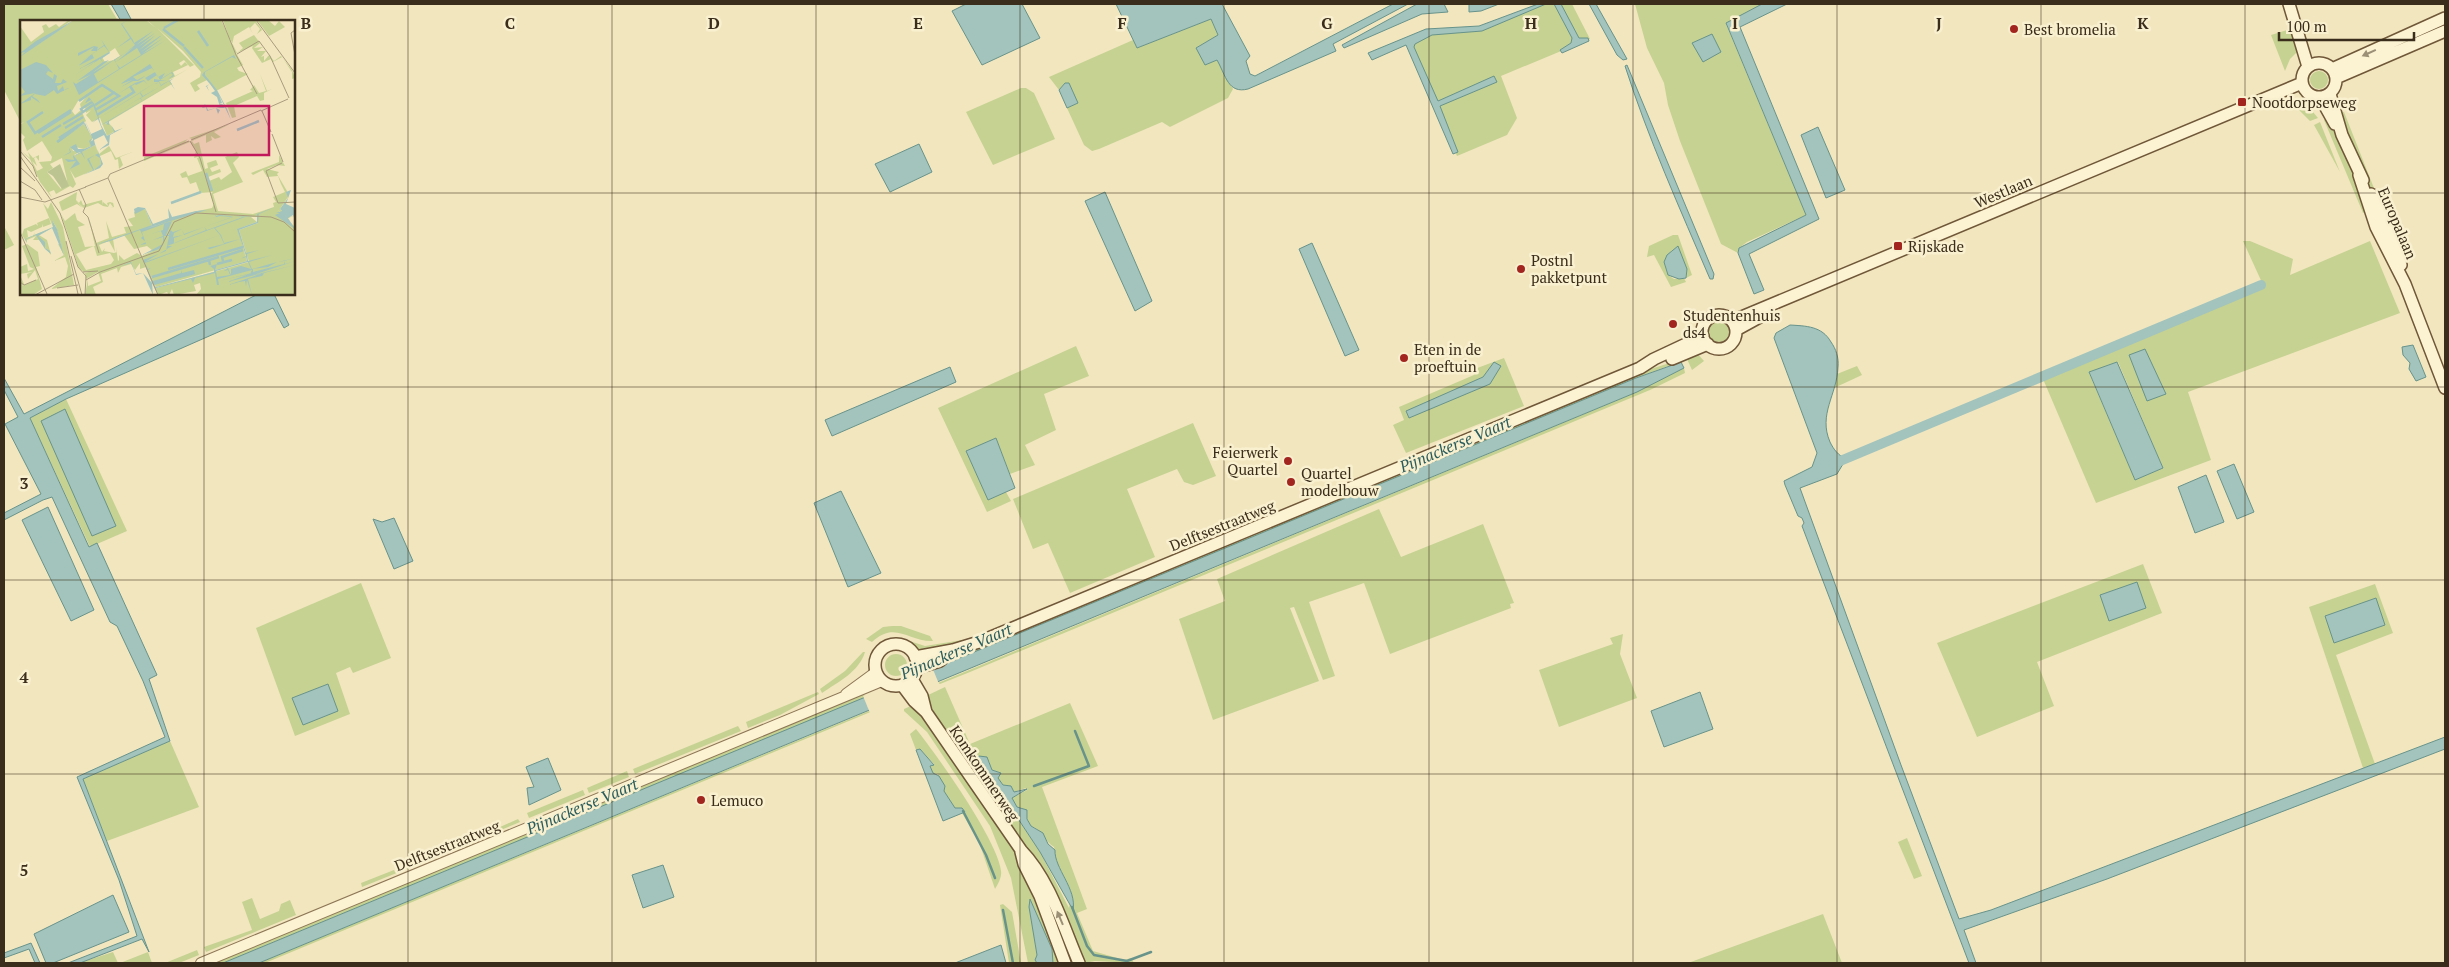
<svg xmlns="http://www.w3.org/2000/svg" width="2449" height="967" viewBox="0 0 2449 967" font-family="'PT Serif',serif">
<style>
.green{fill:#c6d292;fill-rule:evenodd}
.water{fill:#a2c4bc;stroke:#68938b}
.pier{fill:#f2e6bf}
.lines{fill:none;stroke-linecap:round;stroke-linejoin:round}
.stream{stroke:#68938b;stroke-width:2.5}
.canal{stroke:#a2c4bc;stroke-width:10}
.tertiary-casing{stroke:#8d7655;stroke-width:12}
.secondary-casing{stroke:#6f5738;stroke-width:14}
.tertiary{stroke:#fcf3d3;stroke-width:10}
.secondary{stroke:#fcf3d3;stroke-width:11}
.oneway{fill:#9c9077}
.grid{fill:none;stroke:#3b2d1b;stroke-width:1;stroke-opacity:0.55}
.poi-dot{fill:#a2261f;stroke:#f9f0cf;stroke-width:2}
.labels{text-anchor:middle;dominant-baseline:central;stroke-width:5;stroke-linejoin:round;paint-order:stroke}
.poi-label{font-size:15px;fill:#3b2d1b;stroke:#f9f0cf;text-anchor:start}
.street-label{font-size:15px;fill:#3b2d1b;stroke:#f9f0cf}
.water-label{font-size:16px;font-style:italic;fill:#295c5c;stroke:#f9f0cf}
.inset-river{fill:none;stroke:#a2c4bc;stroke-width:2.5}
.inset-road{fill:none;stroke:#a99c7d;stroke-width:1}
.view{fill:#c2185b;fill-opacity:0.15;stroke:#c2185b;stroke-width:2.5}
.inset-edge{fill:none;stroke:#3b2d1b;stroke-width:2.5}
.grid-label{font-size:16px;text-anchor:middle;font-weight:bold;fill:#3b2d1b;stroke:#f9f0cf;stroke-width:5;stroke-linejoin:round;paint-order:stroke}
</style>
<rect width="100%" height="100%" fill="#f2e6bf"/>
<path class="green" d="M4 4H108L118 21H21V123L4 90Z
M1538 4H1572L1590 39 1501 76 1517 118 1507 135 1457 156 1408 41 1430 30 1481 27Z
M1635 4H1762L1726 24 1806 215 1747 242 1739 248 1738 253 1721 244 1680 141 1668 105 1664 83 1647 48Z
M1211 19 1218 35 1196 48 1217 60 1233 89 1228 98 1170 127 1162 122 1099 149 1092 151 1084 145 1067 108 1078 103 1065 83 1059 90 1049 77 1133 40 1137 48Z
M2290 29 2297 52 2290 59 2285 71 2271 35Z
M2310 80a9 9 0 1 1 18 0a9 9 0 1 1-18 0Z
M1021 88H1026L1034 93 1055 139 993 165 966 112Z
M2295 106 2313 112 2318 118 2310 121Z
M2344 112 2381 206 2366 180 2339 114Z
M2328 118 2362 192 2368 211 2363 213 2324 120Z
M2320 122 2340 172 2314 125Z
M4 226 14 245 4 250Z
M1673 235H1678L1692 275 1686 278 1687 273 1676 248 1671 251 1668 275 1674 279 1684 278 1686 282 1671 287 1654 255 1647 257 1649 246Z
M2243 241H2250L2293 259 2290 275 2370 241 2400 313 2188 392 2211 460 2096 503 2043 379 2264 287ZM2118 362 2163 468 2135 480 2089 373Z
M1709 332a10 10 0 1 1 20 0a10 10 0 1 1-20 0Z
M1076 346 1089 376 1044 394 1056 430 1025 445 1035 465 1010 474 996 438 988 500 1006 492 1011 501 987 512 938 408Z
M1696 352 1704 361 1692 370 1687 359 1636 378 933 670 932 666 1638 373 1676 361Z
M1504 358 1524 406 1406 453 1393 425 1404 420 1399 407 1474 375 1472 370Z
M1857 366 1862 375 1834 388 1837 374Z
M1684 368 1685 373 1650 390 970 672 940 684 938 683 1637 392Z
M66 399 127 531 90 547 30 418Z
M1193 423 1216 476 1193 485 1184 482 1177 469 1127 489 1155 557 1070 593 1048 543 1033 549 1013 499Z
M1379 509 1401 557 1483 524 1514 603 1510 604 1511 608 1390 654 1364 583 1309 602 1335 676 1323 680 1294 607 1290 608 1319 681 1213 720 1179 619 1225 601 1217 579Z
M2143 564 2162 613 2037 662 2054 706 1977 737 1937 643Z
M361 583 391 658 353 673 350 667 336 673 350 714 295 736 256 628Z
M2375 584 2393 633 2336 655 2375 764 2363 768 2309 607Z
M892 626H901L930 636 933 641C909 642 895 620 872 642L866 639 883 627Z
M1623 634 1620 654 1637 698 1559 727 1539 670 1613 644 1610 638Z
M897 637 925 646 975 638 921 651 899 641 885 643 883 640Z
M863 652H865C859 672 838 682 822 693L820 689 845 671Z
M885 665a11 11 0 1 1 22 0a11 11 0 1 1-22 0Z
M945 687 970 744 1070 703 1098 766 1042 787 1087 909 1077 913 1093 951 1124 960 1131 958 1134 963 1095 961 1084 963 1016 834 936 716 926 696ZM978 759 990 762 988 765 992 770 1001 773 998 778 1003 785 1011 787 1014 792 1026 788 1027 790 1012 798 1017 807 1022 808 1031 826C1043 830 1044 841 1054 847 1055 851 1054 855 1055 859 1063 876 1073 888 1069 908L1040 852Z
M818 692 819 694 780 715 748 728 746 722Z
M864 694 866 698 885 706 265 963H259L869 711 864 699 223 963H215Z
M913 705 1013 849 1030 883 1063 963H1028L1011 878 990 826 927 732 904 711V709Z
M738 726 741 731 635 774 633 769Z
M916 729C937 755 998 841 1001 871 1002 877 998 884 995 889L979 842 962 813 965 812 960 808H955L944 791 938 774 933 773 930 766 934 764 920 749 916 750 910 734Z
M170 741 199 807 107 841 83 779Z
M627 771 629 777 589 793 587 788Z
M583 790 585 795 529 818 527 813Z
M518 819 520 822 479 839 478 837Z
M1907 838 1922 876 1914 879 1898 842Z
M472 840 473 841 416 865 415 863 431 856V854L460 842 461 844Z
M408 867 409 868 362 887 361 883 394 870 395 872Z
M252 898 260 919 279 911 281 904 290 900 296 915 206 952 204 947 252 930 242 902Z
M1003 904 1012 912 1021 963H1009L1000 905Z
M1823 914 1842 963H1688Z
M197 950 199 955 179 963H165Z
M113 952 118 963H79Z
M148 952 152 963H120Z"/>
<path class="water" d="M111 4H123L132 21H121Z
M966 4H1022L1040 38 982 65 952 11Z
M1116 4H1222L1250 56 1246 61 1250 74 1255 76 1393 4H1408L1333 44 1336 51 1248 89C1228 94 1226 76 1217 60L1205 65 1196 48 1218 35 1211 19 1137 48Z
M1417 4H1444L1448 12 1422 14 1344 48 1342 45Z
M1469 4H1499L1481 11 1469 12Z
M1538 4H1546L1482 31 1432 35 1415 44 1414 47 1438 101 1494 76 1497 82 1440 106 1458 152 1453 154 1406 45 1372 60 1368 53 1426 29 1479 26Z
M1554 4H1561L1579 38H1588L1589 41 1562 53 1560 50 1571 43 1572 38Z
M1589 4H1596L1627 59 1623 60 1617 55Z
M1762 4H1787L1740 27 1819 219 1749 254 1764 290 1754 294 1738 253 1739 248 1806 215 1726 23Z
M1712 34 1721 52 1703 62 1692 43Z
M1627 65 1714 274 1713 279H1710C1680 209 1648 138 1625 66Z
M1065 83H1069L1078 103 1067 108 1059 90Z
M1818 127 1845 190 1826 198 1801 135Z
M919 144 932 172 890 192 875 164Z
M1105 192 1152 301 1135 311 1085 201Z
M1312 243 1359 350 1345 356 1299 249Z
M1678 246 1687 269 1686 278 1679 279 1668 275 1664 262 1667 255Z
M258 294H274L289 325 284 328 273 308 66 399 30 418 89 547 97 543 157 675 149 679 170 741 83 779 149 952 142 939 80 963H68L137 936 119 880 77 777 165 737 143 681 117 626 110 622 52 497 43 500 4 520V513L41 494 5 424 18 417 4 390V378L24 414Z
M1790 325C1806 326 1822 326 1831 342 1836 349 1839 358 1838 367 1837 395 1818 414 1830 442 1834 450 1838 455 1846 459L1837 474 1800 488 1901 765 1959 919 1991 910 2445 737V749L2107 879 1964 930 1976 963H1969L1802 526 1804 523 1802 518 1798 516 1785 485 1784 481 1812 467 1817 453 1774 338 1776 333Z
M2413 345 2426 377 2416 381 2409 369 2410 363 2403 355 2402 347Z
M2145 349 2166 394 2147 401 2129 355Z
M1494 362 1501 366 1490 384 1409 418 1406 411 1483 377Z
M1681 362 1684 368 1637 392 259 963H223L1636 378Z
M2117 362 2163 468 2135 480 2089 372Z
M950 367 956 382 832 436 825 420Z
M65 409 116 526 92 536 41 421Z
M996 438 1015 488 988 500 966 451Z
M2234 464 2254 512 2237 519 2217 471Z
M2206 475 2224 522 2195 533 2178 487Z
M841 491 881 573 848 587 814 503Z
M48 507 94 610 71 621 22 520Z
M394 518 413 561 394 569 373 519 382 522Z
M2137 582 2146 608 2109 621 2100 595Z
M2376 598 2385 625 2334 643 2325 616Z
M328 684 338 711 303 725 292 698Z
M1700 692 1713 729 1664 747 1651 711Z
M920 749 934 765 930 766 933 773 939 776 945 786 944 791 955 808H962L965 812 943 821 916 750Z
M979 756 987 757 992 770 1001 773 998 778 1003 785 1011 786 1014 792 1027 789 1012 798 1017 807 1027 810V819L1031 826 1043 833 1048 844 1055 850C1054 868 1077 889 1073 910L1040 852 978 758Z
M548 758 561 790 529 805 527 788 534 787 526 767Z
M663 865 674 897 643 908 632 875Z
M113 895 129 932 53 963H46L34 934Z
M1030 899 1052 949 1053 963H1037L1035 960 1037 955 1029 907Z
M31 943 40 963H35L29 949 4 958V953Z
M1001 945 1006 963H955Z"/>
<path class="pier" d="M932 667 939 684 870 713 863 696Z"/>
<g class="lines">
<path class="stream" d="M1034 786 1089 766 1075 731
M963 811 986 855 995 878
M1072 907 1087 946 1094 955 1127 961 1151 952
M1003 910 1013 963"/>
<path class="canal" d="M1833 464 2261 285"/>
<defs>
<path id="tertiary" d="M846 694 876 672
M201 963 882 681"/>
<path id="secondary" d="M2289 4 2308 67
M2302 80a17 17 0 1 1 34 0a17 17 0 1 1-34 0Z
M2332 69 2445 18
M2336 78 2445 31
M2330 94 2342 135 2363 180
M2320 97 2335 124
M2359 175 2376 227 2405 284 2445 388
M2371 194 2388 229 2401 265
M1702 332a17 17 0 1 1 34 0a17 17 0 1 1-34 0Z
M1732 321 2302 83
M1736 330 1767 313
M1672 359 1708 344
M875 665a21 21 0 1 1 42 0a21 21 0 1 1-42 0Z
M915 657 953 650 979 642 1640 368 1654 359 1703 336
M917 668 940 661 953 650
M912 679 922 696 926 712
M902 685 914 701 926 712 1021 850C1050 880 1063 926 1079 963
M1021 852 1024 864 1040 896 1065 963"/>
</defs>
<use href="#tertiary" class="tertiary-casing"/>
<use href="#secondary" class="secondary-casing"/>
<use href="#tertiary" class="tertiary"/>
<use href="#secondary" class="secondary"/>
</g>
<defs><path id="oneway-solid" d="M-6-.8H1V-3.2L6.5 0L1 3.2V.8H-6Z" transform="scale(1.25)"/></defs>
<g class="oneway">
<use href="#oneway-solid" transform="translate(2369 53) rotate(156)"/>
<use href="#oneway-solid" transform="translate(1060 918) rotate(-113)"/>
</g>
<path class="grid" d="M204 4V21M408 4V963M612 4V963M816 4V963M1020 4V963M1224 4V963M1429 4V963M1633 4V963M1837 4V963M2041 4V963M2245 4V963M4 193H21M294 193H2445M204 294V963M4 387H2445M4 580H2445M4 774H2445"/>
<g class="poi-dot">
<circle cx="2014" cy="29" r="5"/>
<rect x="2237" y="97" width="10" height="10" rx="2.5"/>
<rect x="1893" y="241" width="10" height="10" rx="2.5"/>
<circle cx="1521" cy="269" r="5"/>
<circle cx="1673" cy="324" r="5"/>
<circle cx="1404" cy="358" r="5"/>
<circle cx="1288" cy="461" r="5"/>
<circle cx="1291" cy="482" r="5"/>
<circle cx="701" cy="800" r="5"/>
</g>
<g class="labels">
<g class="poi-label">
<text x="2024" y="29">Best bromelia</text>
<text x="2252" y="102">Nootdorpseweg</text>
<text x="1908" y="246">Rijskade</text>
<text x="1531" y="260">Postnl<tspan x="1531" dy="17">pakketpunt</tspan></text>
<text x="1683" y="315">Studentenhuis<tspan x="1683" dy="17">ds4</tspan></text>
<text x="1414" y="349">Eten in de<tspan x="1414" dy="17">proeftuin</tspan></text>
<text x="1278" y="452" text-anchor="end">Feierwerk<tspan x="1278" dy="17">Quartel</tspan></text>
<text x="1301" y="473">Quartel<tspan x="1301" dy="17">modelbouw</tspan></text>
<text x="711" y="800">Lemuco</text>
</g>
<g class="street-label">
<text transform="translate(2003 191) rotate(-23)">Westlaan</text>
<text transform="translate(2398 223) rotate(67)">Europalaan</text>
<text transform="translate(1222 525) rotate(-22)">Delftsestraatweg</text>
<text transform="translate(985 773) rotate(56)">Komkommerweg</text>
<text transform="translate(447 845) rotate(-22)">Delftsestraatweg</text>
</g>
<g class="water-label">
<text transform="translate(1455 444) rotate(-23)">Pijnackerse Vaart</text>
<text transform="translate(956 651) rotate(-23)">Pijnackerse Vaart</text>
<text transform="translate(582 806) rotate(-23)">Pijnackerse Vaart</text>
</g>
</g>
<g transform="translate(20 20)">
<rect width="275" height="275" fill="#f2e6bf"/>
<path d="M49 0H52L8 31 54 0H126L136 8 127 0H201L217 33 223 28 219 23 234 15 240 23 234 28 243 27 237 31H246L241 37 249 34 244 36V41L249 35 254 41 261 36 272 50 275 58 272 59V52L262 37 253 42 251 39 242 43 232 28 233 26 216 33 223 45 217 48 219 51 228 54 196 71 187 60 177 65 180 69 175 72 170 63 180 57 181 52 163 31 137 8 174 45 170 47 164 40 159 43 161 46 165 42 168 45 153 52 155 56 168 49 149 60 152 64 85 104 89 103 95 111 87 116 80 98 72 102 66 95 71 90 66 93 65 87 61 88 60 84 68 75 58 81 52 91 55 95 61 90 66 101 37 122 64 104 72 117 71 126 64 129 51 126 53 131H61L54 135 55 140 51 141 56 140 54 136 75 125 79 134 89 126 96 138 115 131 100 137 103 145 99 149 98 139 95 140 91 131 80 136 81 144 76 149 55 158 50 150 56 164 53 168 50 166 36 174 34 170 29 172 32 178 20 162 10 139 0 130 10 138 8 132 13 138 19 135V141L16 137 14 138 17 146 12 141 17 151 23 148 19 142 31 141 32 137 22 121 7 131 3 120 5 117 0 112V105L4 102 0 104V6L11 22 24 12 22 6 26 4 29 8 36 4 39 7ZM95 28 100 36 94 40 85 42 82 37 77 41ZM42 138 47 160 41 169 27 152 33 148 30 144ZM203 0H235L242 10 237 14 240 9 235 3 230 8 233 14 229 7 214 16 212 25ZM237 0H248L255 6 259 1 265 7 249 16ZM240 54 247 71 252 69 244 73V80L240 81 237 76 214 86 216 97 212 98 206 83 233 71 230 70 234 65 239 73 246 71ZM210 104 194 112 201 117 195 119 191 116 192 120 186 123V115L172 121 174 124 179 122 185 149 188 148 187 143 196 140 198 145 190 148 192 152 200 149 201 152 188 157 189 161 199 157 201 160 212 152 205 137 217 132 219 137 213 143 223 162 193 174 198 191 233 194 254 187 253 183 256 182 253 177 265 172 261 164 258 156 247 157 243 150 233 155 231 153 259 142V135L265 146 257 145 247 149 259 152 257 154 267 171 268 177 260 189 268 197 274 196 268 198 258 190 275 207V275H176L181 269 180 263 174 265 176 271 154 275 152 269 149 275 147 272 138 275 136 268 229 242 219 210 238 203V197H231L237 202 218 209 227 241 136 267 123 240 126 247 120 249V243L115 250 111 244 101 247 98 253 97 248 81 254 83 262 73 267 76 275H65L68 259V266L81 261 78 252 66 259 65 253 73 251 64 252 59 248 42 197 33 181 45 201 55 193 57 200 65 205 58 207 65 227 75 226 69 198 76 223 89 218 86 201 92 217 106 213 104 207 113 206 108 199 115 197 114 192 125 189 132 205 124 210 173 192 192 188 194 184 190 174 193 172 180 173 176 162 170 164 167 157 162 158 160 154 166 151 168 156 182 151 177 138 181 136 174 138 176 131 170 122 124 141V137L168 119 165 122 169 121 171 122 172 119 169 118ZM104 215 114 229 127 226 133 231 122 236 117 233 104 240 99 235V240L98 241 96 227 97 232 94 233 84 231 85 228 82 232 79 225 89 221 95 232 93 219ZM74 226 77 236 90 233 94 240 91 244 66 250 56 234ZM57 172 56 180 59 183 61 180 63 185 82 180 83 185V182L88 186 87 183 90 182 93 183 92 178 94 187 90 188 93 187 90 183 88 187 83 186 78 183 64 188 56 181 63 188 57 184 42 191 39 182ZM31 182 43 207 54 265 31 269 46 257 48 246 45 237 34 241 44 235 38 224 41 225 36 207 32 200 34 206 33 207 23 183 28 189ZM29 198 31 204 23 207 22 204V207L11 212 7 210 8 217 6 218 13 216 15 212 14 215 32 208 19 215 27 220 31 235 19 220H13L16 216 7 220V223L2 215 4 209 16 204 18 206 17 203ZM7 224 18 232 20 246 16 247 22 269 13 275H0V255L4 264 2 266 18 259 15 250 8 259 7 254 12 252 0 254V247L7 244 8 251 14 249 10 247 2 226Z" fill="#c6d292" fill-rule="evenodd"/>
<path d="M40 144 49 166 42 169 33 156 27 152Z" fill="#bcc592"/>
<path d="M54 0 37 12 0 37 5 32 0 33 16 21ZM108 0 102 4 113 20 130 9 113 20 114 23 133 11 116 25 135 13 118 27 136 15 119 30 140 16H141L121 32 143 18 122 34 146 20 59 75 53 62 56 64 72 54 57 61 83 42 80 39 55 55 76 41 59 49 89 32 86 28 74 36 86 28 84 26 72 34 74 38 58 46 72 34 57 44 56 49 57 44 77 31H71L74 27 58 36V33L74 26 78 27 77 30 84 25 81 19 78 21 81 19 90 33 81 39 83 42 89 40 72 53 105 33 115 25 112 21 98 30 112 21 111 19 97 28 110 18 101 4ZM115 26 96 42 117 28 121 35 100 48 96 43 99 49 78 62 76 58 96 45 76 58 74 54 94 40 96 43 95 40ZM214 35 216 39 212 37 185 52V55L197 70 207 89 211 100 199 75 202 83 199 84H203L201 87 203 86 205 88H196L200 90 198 94 196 88 187 91 186 87 182 88 185 84 188 90 200 87 197 77 191 73 195 71 190 64 187 66 189 71 186 66 170 74 190 64 182 55 184 52ZM16 42 26 45 33 53 28 51 26 54 33 59 34 54 37 56 35 63H41L43 59 47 62 37 66 38 71 43 66 44 70 48 68H49L37 74 34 70 25 76 15 74 12 76 18 80 20 83 11 77V80L0 88 11 80 0 84 15 73 0 76 5 72 0 65V50ZM130 44 138 57 145 53 142 58 152 52 151 49 154 56 148 59 153 55 151 53 140 60H147L139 61 141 65 154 58 150 61 155 70 181 56 155 70 151 64 89 101V105L86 104 88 102 81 105 87 116 94 112 91 105 95 111 103 108 90 115 89 125 79 130 88 123 86 119 79 123 86 119 84 115 74 120 75 124 63 130 75 124 83 144 80 148 63 155 58 146 63 155 73 150 67 139 75 135 69 139 74 150 81 144 80 138 75 135 79 133 75 125 62 132 65 139 61 133 54 136 60 144 50 149 56 141 48 142 45 139 54 140 53 136 61 132 57 133 50 127 56 124 58 129H64L71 126 69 121 72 118 64 104 38 123 43 136 50 132 49 129V128L51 132 50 133 43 136 38 123V122L65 103 72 119 70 122 73 120 64 98 71 114 82 109 78 99 72 103 78 98 71 80 65 83 69 77 75 85 79 98 135 63 120 72 123 76 141 66 139 62 136 64H135L139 62H134V59L127 64 124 61 116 65 115 64 98 74 115 63 124 60 127 64 134 59 140 60 137 55 128 61 125 58 135 52 132 48 113 57 117 60 125 56 124 57 118 61H113L101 67 112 60 101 64 103 62ZM149 61 151 64 122 81 121 78ZM120 73 122 77 101 90 82 102 120 78 122 81 81 105 79 98ZM271 170 266 184 275 188V200L273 195 268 198 275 209 255 195 260 193H256L262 191 260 189 268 178 266 172ZM118 187 125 188 133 204 149 198 148 188 152 197 176 191 187 190 121 210 152 201 146 215H149L150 210 153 212 162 209 154 213 153 217 163 215 154 218V223L186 210 184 207 164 215 162 210 164 214 184 207 212 197 200 196 189 199 196 197 194 194 196 196 199 195 210 196 213 197 184 207 187 210 223 197 214 196 236 197H225L195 208 201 215 216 209 201 215 204 223 220 219 190 229 187 228 204 224 200 215 125 243 128 249 131 248 128 250 133 261 161 253V250L162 253 174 250 175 254 194 249 190 246 197 244 195 250 227 241 226 237 220 239 226 236 217 209 237 202V194L255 187 239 194 238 203 219 210 226 233 239 230 227 234 228 241 252 235 229 242 232 249 257 242 248 247 233 249V252L264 244V241L258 242 275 238 264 241 265 244 275 241 233 255 275 245 244 253 243 255 242 256 228 259 232 275 227 260 226 266 225 261 219 262 223 275 219 262 216 263 220 275 216 263 208 265 243 253 207 262 232 253 199 261 230 254 232 250 198 259 199 265H197L195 253 175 258 173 263 171 259 136 268 138 275 132 263 133 275 123 253 116 255 111 243 101 246 111 242 116 254 123 253 132 263 123 240 146 231 149 216H144L145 220 143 225 139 229 122 235 143 224V217L133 220 143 216 141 211 131 214 143 210 144 204 122 212 126 224 120 225 126 222 121 218 123 216 120 210 90 221 75 225 132 205 125 189 115 194 114 189ZM194 208 200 215 125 242 152 226H147ZM228 242 231 249 221 246 211 249V255L208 248 204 251 208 250 210 255 197 257 196 251ZM194 249V252L171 258 136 267 134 265ZM32 200 37 209 44 236 32 208 18 216 25 222V228L30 231 31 234 25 229 16 215 6 219 7 223 5 219 33 207Z" fill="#a2c4bc" fill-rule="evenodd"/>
<path class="inset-river" d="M144 8 158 0M143 9 164 26M178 11 188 26M164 27 183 48M59 81 82 65 99 76 75 90M72 82 61 89 63 92 73 85M75 85 95 72M23 92 8 102 15 113 51 90M77 95 114 72 110 66M43 104 62 93M45 108 63 97M217 110 239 101M18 113 51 92M22 117 41 105M39 118 59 105M37 122 64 102M186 153 192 171M151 183 181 172M203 241 202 237 223 230M197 244 212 240M190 245 189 240 199 237M148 249 223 227M132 257 189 240"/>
<path class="inset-road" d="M202 0 216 35M236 0 275 53M275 10 271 13 275 35M217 34 239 21 250 36 269 78M216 35 237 74M241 91 268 79M242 91 251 112M252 114 263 142M171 120 241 90M170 121 180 138 196 192M0 131 13 146 17 157M0 136 40 193 58 247 66 256 65 275M0 147 15 161M88 158 138 275M88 158 90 154 169 121M0 161 15 170 22 180M65 167 88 158M59 169 66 185 63 192 68 197 79 233M0 177 25 182 66 167M258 183 275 182M258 183 246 151 262 143M0 212 27 274M46 221 58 274M51 236 62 275M63 252 78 251M66 260 80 252 139 231 154 202 176 193 251 197 264 202 275 212M0 262 4 265 16 260M37 268 58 265M15 275 54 254"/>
<path class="view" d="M124 86H249V135H124Z"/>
<rect width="275" height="275" class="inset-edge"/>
</g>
<g class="grid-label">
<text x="306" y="29">B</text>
<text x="510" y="29">C</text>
<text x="714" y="29">D</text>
<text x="918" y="29">E</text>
<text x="1122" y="29">F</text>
<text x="1327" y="29">G</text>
<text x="1531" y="29">H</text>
<text x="1735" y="29">I</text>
<text x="1939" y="29">J</text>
<text x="2143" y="29">K</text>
<text x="24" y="489">3</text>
<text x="24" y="683">4</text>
<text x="24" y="876">5</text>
</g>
<rect width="2449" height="967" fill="none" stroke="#3b2d1b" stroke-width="10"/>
<path d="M2279 32v8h135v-8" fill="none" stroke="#3b2d1b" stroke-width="2.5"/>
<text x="2286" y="32" font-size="15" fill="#3b2d1b" stroke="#f9f0cf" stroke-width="4" paint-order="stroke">100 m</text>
</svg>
